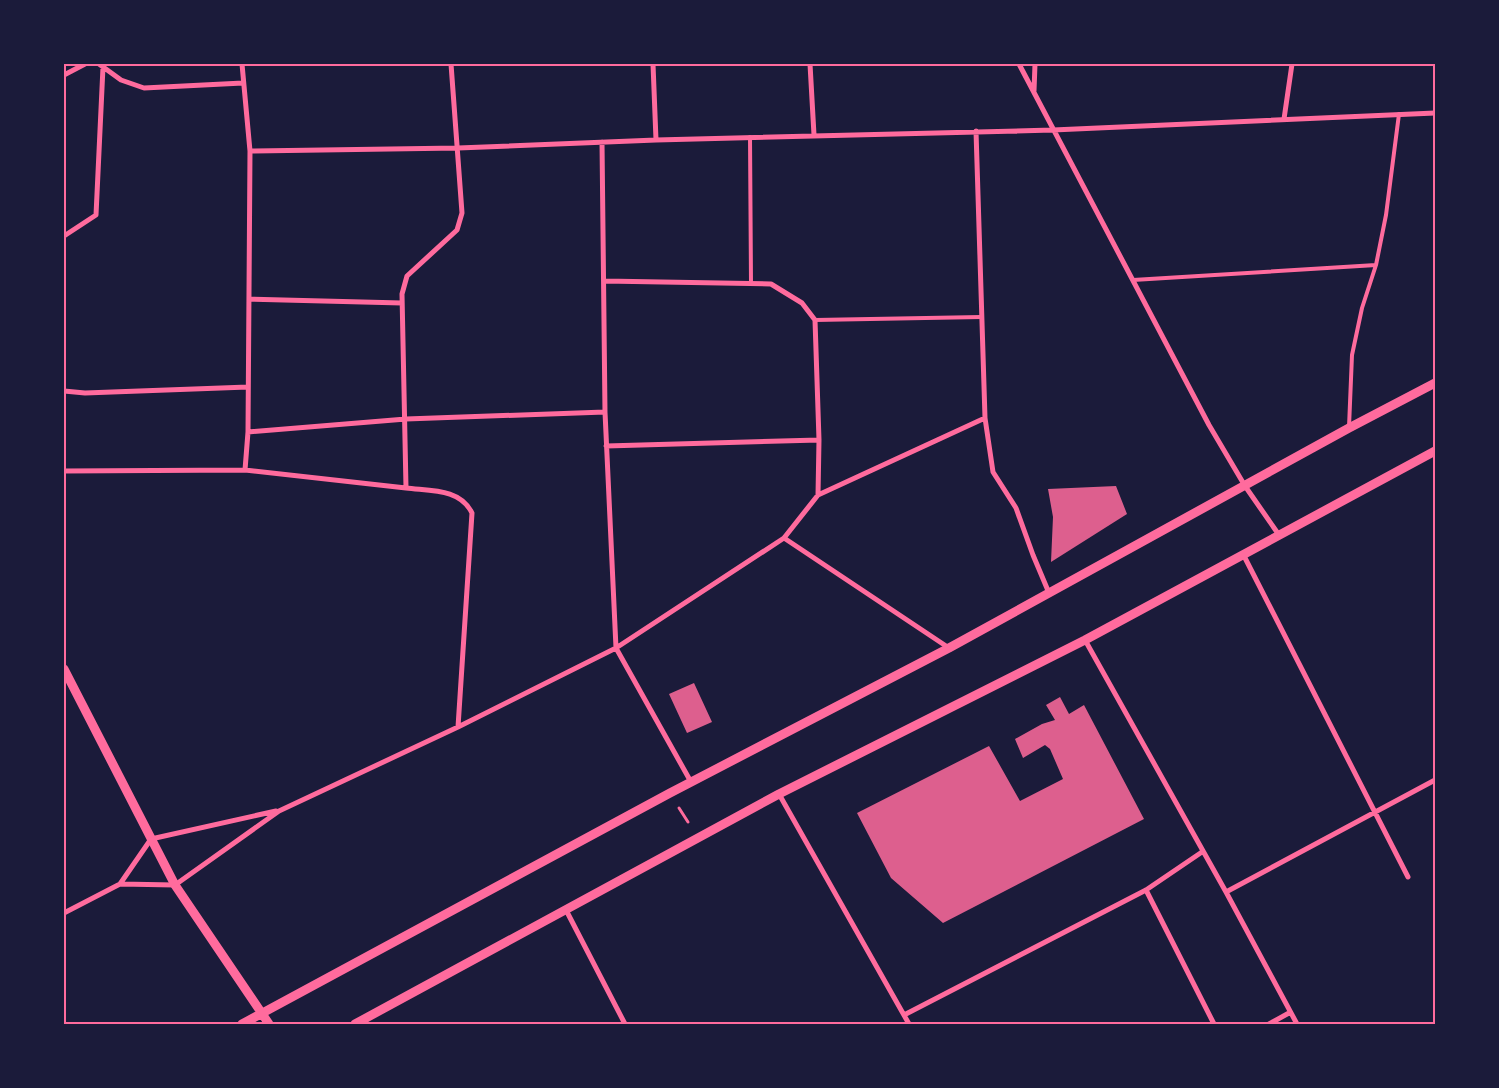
<svg xmlns="http://www.w3.org/2000/svg" width="1499" height="1088" viewBox="0 0 1499 1088" font-family="Roboto,sans-serif">
<style>
.building{fill:#dd5f8e}
.lines{fill:none;stroke-linecap:round;stroke-linejoin:round}
.path{stroke:#ff6b9d;stroke-width:3}
.service{stroke:#ff6b9d;stroke-width:4}
.minor{stroke:#ff6b9d;stroke-width:5}
.tertiary{stroke:#ff6b9d;stroke-width:9}
.neatline{fill:none;stroke:#ff6b9d;stroke-width:2}
</style>
<rect width="100%" height="100%" fill="#1b1b3a"/>
<path class="building" d="M1116 486 1127 514 1051 562 1053 517 1048 489Z
M694 683 712 722 687 733 669 694Z
M1060 697 1069 714 1084 705 1144 819 943 923 891 878 857 813 989 746 1020 801 1063 779 1050 749 1045 745 1023 758 1015 739 1042 724 1055 720 1046 705Z"/>
<g class="lines">
<path class="path" d="M679 808 688 822"/>
<path class="service" d="M750 137 751 283
M1133 280 1376 265
M815 320 981 317
M1349 427 1352 355 1362 308 1376 265 1386 215 1399 114"/>
<path class="minor" d="M99 64 121 80 144 88 243 83
M242 64 250 151 248 432 245 470
M653 64 656 140
M810 64 814 135
M1019 64 1209 425 1245 486 1279 535
M64 75 85 64
M1034 91 1035 64
M1284 119 1292 64
M976 131 985 418 993 472 1016 508 1033 555 1049 593
M602 142 605 412 616 648 691 782
M250 151 458 148 656 140 1053 130 1435 113
M64 236 96 215 103 67
M604 281 771 284 802 303 815 320 819 440
M249 299 402 303
M64 391 85 393 248 387
M248 432 406 419 605 412
M606 446 819 440 818 495
M64 471 245 470 406 488 402 294 407 276 457 230 462 213 451 64
M406 488C430 491 460 488 472 513L458 727
M784 538 949 648
M1243 554 1408 877
M1085 640 1226 892 1297 1024
M779 794 909 1024
M120 884 151 839 276 811
M1146 890 1214 1024
M1226 892 1435 780
M566 910 625 1024
M64 913 120 884 175 885 279 811 458 727 616 648 784 538 818 495 985 418
M904 1015 1146 890 1202 852
M1269 1024 1289 1013"/>
<path class="tertiary" d="M64 669 175 885 269 1024
M242 1024 670 793 949 648 1349 428 1435 383
M355 1024 779 794 1085 640 1435 451"/>
</g>
<rect width="1499" height="1088" fill="none" stroke="#1b1b3a" stroke-width="130"/>
<rect x="65" y="65" width="1369" height="958" class="neatline"/>
</svg>
